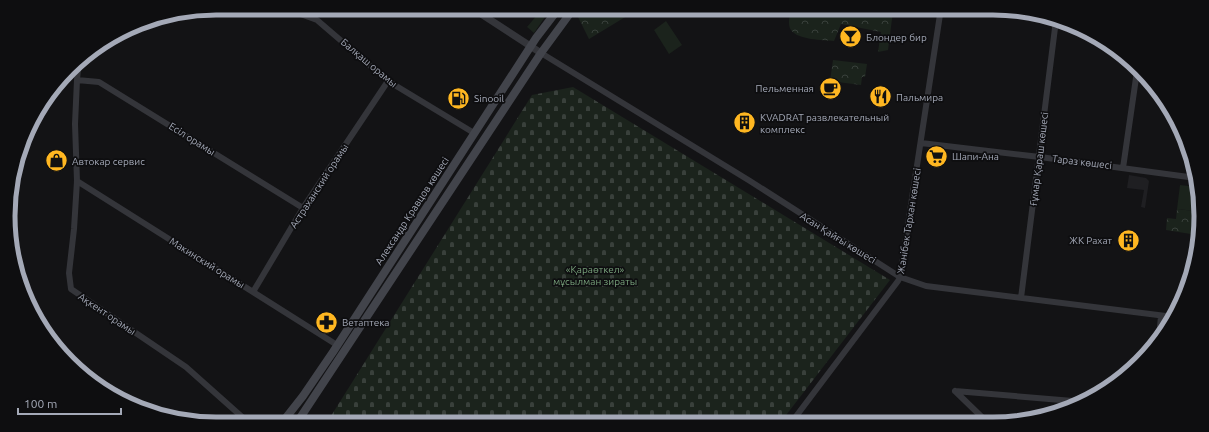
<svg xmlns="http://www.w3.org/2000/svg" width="1209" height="432" viewBox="0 0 1209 432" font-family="Ubuntu,sans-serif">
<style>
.built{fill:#1f1f22}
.grass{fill:#1b231c}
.cemetery{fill:url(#cemetery-stones)}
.park{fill:url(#park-crowns)}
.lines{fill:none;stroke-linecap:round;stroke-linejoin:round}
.minor{stroke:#34353a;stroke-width:6}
.tertiary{stroke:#34353a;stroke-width:7}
.secondary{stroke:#42444b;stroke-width:8}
.labels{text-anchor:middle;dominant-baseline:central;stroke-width:3.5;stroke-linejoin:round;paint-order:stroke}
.poi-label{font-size:10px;fill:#a4a9b7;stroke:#0e0e10;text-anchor:start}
.street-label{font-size:10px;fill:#a4a9b7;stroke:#0e0e10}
.park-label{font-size:10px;fill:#79a37c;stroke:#0e0e10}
.rim{fill:none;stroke:#a4a9b7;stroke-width:5}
</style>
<defs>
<pattern id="cemetery-stones" width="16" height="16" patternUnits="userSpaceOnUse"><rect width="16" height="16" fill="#1b231c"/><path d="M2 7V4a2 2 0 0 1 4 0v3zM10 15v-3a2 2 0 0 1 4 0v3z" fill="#39403b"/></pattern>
<pattern id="park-crowns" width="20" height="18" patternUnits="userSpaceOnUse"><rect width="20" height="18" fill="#1b231c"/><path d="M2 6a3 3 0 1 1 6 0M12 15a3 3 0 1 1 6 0" fill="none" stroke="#39403b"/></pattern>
</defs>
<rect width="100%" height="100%" fill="#131315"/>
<path class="built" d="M1129 175 1146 178 1149 181 1145 208 1141 207 1144 190 1127 188Z"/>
<path class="grass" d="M543 8H551L534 33 527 27Z
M666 21 682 45 669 54 654 30Z
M1180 185 1197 187 1194 211 1177 209Z"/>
<path class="cemetery" d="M573 87 890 280 780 423 326 424 532 95Z"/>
<path class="park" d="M586 8H640L589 39 578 17Z
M791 8H878L893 11 888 50 878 52 881 32 841 24 834 41C823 40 798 40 791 30 787 24 790 15 791 8Z
M833 60 867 64 865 77H862L861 85 830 81Z
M1177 209 1194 211 1191 234 1166 230 1167 218 1176 219Z"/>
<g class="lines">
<path class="minor" d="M284 8 317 20 388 81 474 133
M541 53 750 181 900 277 926 286 1174 317
M79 59 77 80 75 124 77 181 74 229 69 273 71 289 186 367 250 424
M77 80 99 82 303 208
M921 143 1040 157 1196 178
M1123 168 1137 71
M77 181 337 345
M253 292 303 208 388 81
M1021 298 1056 20
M1159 338 1161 316
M955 391 1085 402
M955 391 987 422
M791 423 898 281 900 277 941 8"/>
<path class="tertiary" d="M472 8 541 53"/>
<path class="secondary" d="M281 424 303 396 333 352 536 38 559 8
M296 424 541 53 574 8"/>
</g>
<defs>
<symbol id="bar-disc" viewBox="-11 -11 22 22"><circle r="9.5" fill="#ffb721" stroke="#0e0e10"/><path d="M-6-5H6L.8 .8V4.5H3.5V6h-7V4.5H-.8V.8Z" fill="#111"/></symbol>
<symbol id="cafe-disc" viewBox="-11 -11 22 22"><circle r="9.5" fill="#ffb721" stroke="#0e0e10"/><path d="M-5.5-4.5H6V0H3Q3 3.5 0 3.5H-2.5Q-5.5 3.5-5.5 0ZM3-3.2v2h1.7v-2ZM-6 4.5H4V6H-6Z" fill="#111"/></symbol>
<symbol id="restaurant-disc" viewBox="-11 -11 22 22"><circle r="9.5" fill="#ffb721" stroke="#0e0e10"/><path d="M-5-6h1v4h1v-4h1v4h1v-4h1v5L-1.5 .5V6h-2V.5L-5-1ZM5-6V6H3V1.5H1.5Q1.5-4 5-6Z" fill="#111"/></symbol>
<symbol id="fuel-disc" viewBox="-11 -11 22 22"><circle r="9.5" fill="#ffb721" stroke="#0e0e10"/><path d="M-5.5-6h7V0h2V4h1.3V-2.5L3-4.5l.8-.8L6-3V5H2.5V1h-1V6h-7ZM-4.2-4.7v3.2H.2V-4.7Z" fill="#111"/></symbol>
<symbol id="building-disc" viewBox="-11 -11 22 22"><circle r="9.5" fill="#ffb721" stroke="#0e0e10"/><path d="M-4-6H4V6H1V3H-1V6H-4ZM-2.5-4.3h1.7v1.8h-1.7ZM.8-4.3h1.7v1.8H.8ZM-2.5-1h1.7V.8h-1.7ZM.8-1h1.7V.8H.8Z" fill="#111"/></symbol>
<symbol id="supermarket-disc" viewBox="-11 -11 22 22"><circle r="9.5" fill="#ffb721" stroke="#0e0e10"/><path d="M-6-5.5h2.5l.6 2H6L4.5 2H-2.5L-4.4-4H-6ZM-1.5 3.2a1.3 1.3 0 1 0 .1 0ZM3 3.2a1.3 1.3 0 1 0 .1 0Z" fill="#111"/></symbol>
<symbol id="shop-disc" viewBox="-11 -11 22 22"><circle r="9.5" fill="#ffb721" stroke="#0e0e10"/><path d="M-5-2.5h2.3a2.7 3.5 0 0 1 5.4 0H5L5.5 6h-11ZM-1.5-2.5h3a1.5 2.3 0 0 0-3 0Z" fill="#111"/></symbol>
<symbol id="pharmacy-disc" viewBox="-11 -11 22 22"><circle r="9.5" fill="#ffb721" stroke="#0e0e10"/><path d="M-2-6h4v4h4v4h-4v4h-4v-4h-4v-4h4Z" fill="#111"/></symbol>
</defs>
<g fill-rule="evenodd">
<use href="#bar-disc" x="838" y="24" width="25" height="25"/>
<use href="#cafe-disc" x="818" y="76" width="25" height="25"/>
<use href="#restaurant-disc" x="868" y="84" width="25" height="25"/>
<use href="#fuel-disc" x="446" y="86" width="25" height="25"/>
<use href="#building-disc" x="732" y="110" width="25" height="25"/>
<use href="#supermarket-disc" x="924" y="144" width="25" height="25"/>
<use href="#shop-disc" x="44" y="148" width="25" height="25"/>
<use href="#building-disc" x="1116" y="228" width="25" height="25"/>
<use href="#pharmacy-disc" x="314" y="310" width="25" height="25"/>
</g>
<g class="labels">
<g class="poi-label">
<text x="866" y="37">Блондер бир</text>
<text x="814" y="88" text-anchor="end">Пельменная</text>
<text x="896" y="97">Пальмира</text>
<text x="474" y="98">Sinooil</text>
<text x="760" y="117">KVADRAT развлекательный<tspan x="760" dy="12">комплекс</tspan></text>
<text x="952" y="156">Шапи-Ана</text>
<text x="72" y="161">Автокар сервис</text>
<text x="1112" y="240" text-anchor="end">ЖК Рахат</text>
<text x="342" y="322">Ветаптека</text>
</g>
<g class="street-label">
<text transform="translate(369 63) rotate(40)">Балқаш орамы</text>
<text transform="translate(192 139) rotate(32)">Есіл орамы</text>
<text transform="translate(1039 159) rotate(-83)">Ғұмар Қараш көшесі</text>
<text transform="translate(1082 162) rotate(7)">Тараз көшесі</text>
<text transform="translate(319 186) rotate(-57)">Астраханский орамы</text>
<text transform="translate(412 211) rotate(-57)">Александр Кравцов көшесі</text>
<text transform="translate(909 221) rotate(-81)">Жәнібек Тархан көшесі</text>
<text transform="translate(838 238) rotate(32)">Асан Қайғы көшесі</text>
<text transform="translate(207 263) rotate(32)">Макинский орамы</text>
<text transform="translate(107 314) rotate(34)">Ақкент орамы</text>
</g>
<g class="park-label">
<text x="595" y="269">«Қараөткел»<tspan x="595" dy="12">мұсылман зираты</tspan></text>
</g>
</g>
<path d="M0 0H1209V432H0ZM216 15H993A201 201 0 0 1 1194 216V216A201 201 0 0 1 993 417H216A201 201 0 0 1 15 216V216A201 201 0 0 1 216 15Z" fill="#0e0e10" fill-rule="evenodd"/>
<path class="rim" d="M216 15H993A201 201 0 0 1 1194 216V216A201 201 0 0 1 993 417H216A201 201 0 0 1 15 216V216A201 201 0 0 1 216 15Z"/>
<path d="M18 408v6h103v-6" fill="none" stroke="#a4a9b7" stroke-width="2"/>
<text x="24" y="408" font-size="12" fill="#a4a9b7" stroke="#0e0e10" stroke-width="3" paint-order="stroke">100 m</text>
</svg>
